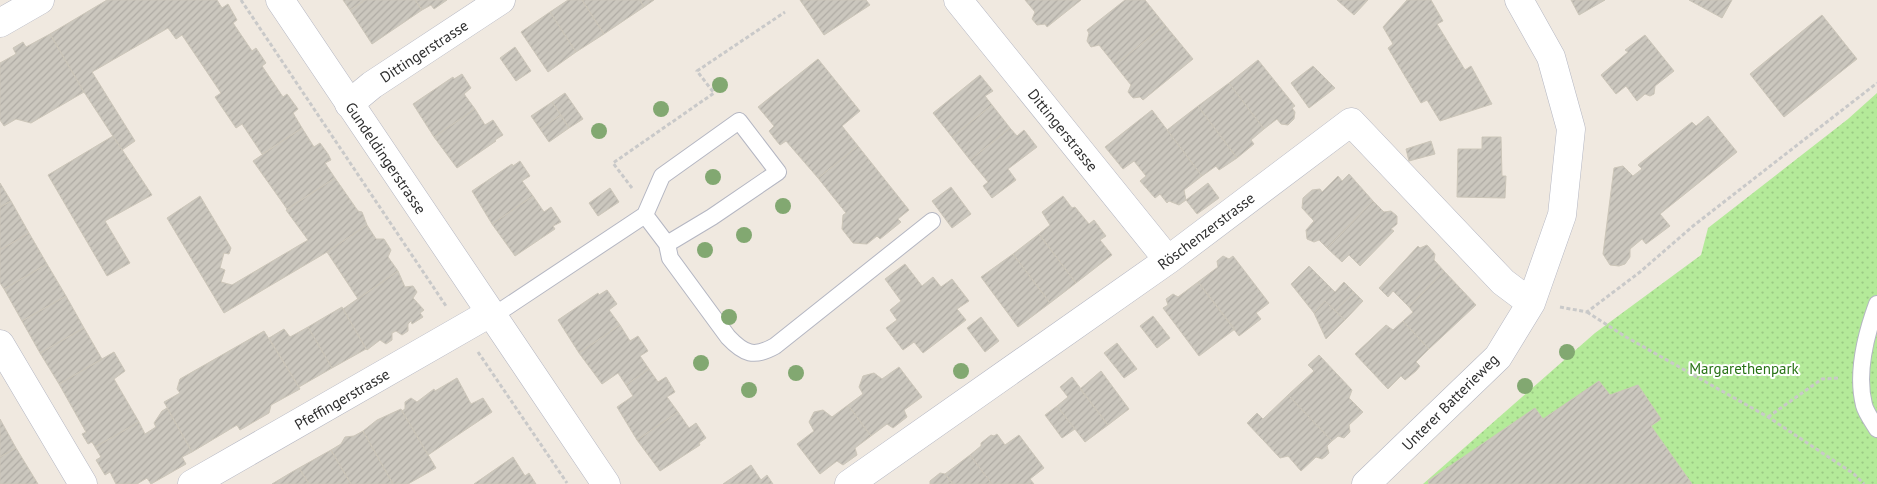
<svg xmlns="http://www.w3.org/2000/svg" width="1877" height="484" viewBox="0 0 1877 484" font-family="'PT Sans',sans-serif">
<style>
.park{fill:url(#park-dots)}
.building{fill:url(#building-hatch);stroke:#ccc6b9}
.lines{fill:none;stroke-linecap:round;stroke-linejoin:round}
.service-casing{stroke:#b4b6c2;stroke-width:18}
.minor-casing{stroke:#b4b6c2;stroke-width:29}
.secondary-casing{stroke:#b4b6c2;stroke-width:29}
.path{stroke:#c9c9c9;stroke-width:3;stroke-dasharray:4 2.5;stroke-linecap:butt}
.service{stroke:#fff;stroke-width:16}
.minor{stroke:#fff;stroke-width:28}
.secondary{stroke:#fff;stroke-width:28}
.tree{fill:#82a871}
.labels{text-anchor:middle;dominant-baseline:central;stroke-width:4;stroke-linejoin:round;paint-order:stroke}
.street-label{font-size:15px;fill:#2e2e2e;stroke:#fff}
.park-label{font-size:15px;fill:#287316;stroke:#fff}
</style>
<defs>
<pattern id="park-dots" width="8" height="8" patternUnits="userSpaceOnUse" patternTransform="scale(1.25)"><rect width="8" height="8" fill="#b4ea99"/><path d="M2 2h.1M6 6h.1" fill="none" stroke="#9bc984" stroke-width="1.8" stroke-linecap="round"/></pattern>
<pattern id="building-hatch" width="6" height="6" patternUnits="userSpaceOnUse" patternTransform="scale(1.25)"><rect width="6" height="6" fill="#cbc7be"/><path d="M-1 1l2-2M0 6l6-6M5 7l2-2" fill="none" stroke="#afaba4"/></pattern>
</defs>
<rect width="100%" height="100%" fill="#f0e9e0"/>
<path class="park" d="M1877 93V484H1423L1595 333 1701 255 1708 228 1848 119Z"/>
<path class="building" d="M107 0H217L222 8 228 4 237 20 233 23 252 51 256 48 266 63 262 66 283 97 287 94 298 109 293 113 302 128 262 154 242 124 236 128 215 97 221 93 182 35 176 39 168 28 92 72 135 141 122 150 84 92 50 34Z
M343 0H365L350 10Z
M365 0H415L422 10 372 44 350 10Z
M415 0H447L434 9 431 5 422 10Z
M568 0H582L604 34 576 52 550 12Z
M582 0H640L644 7 604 34Z
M640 0H654L644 7Z
M800 0H866L870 5 824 35Z
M1025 0H1081L1047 27 1045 24 1037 25 1032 19 1035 12Z
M1125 0H1145L1165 25 1115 65 1099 45 1091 47 1087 41 1089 33 1087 30Z
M1337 0H1368L1354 15Z
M1407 0H1431L1443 21 1437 24 1465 70 1471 66 1492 104 1440 121 1427 100 1421 103 1388 48 1393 44 1383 27Z
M1571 0H1605L1579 15Z
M1689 0H1732L1722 18Z
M550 12 576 52 548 72 521 32Z
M1822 15 1857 59 1784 117 1750 74Z
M1165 25 1193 59 1143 100 1140 97 1133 98 1128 92 1131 85 1115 65Z
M50 34 84 92 31 123 16 119 4 126 0 120V63L16 54 13 48 23 42 26 47Z
M1645 35 1674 71 1655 86 1654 94 1650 96 1645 94 1637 101 1626 86 1616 94 1601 75 1628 52 1625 50Z
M515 47 531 71 516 81 500 58Z
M818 59 860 111 842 126 858 146 818 178 786 141 780 145 775 139 769 131 774 126 758 107Z
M1258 60 1295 106 1292 108 1295 112 1294 119 1288 125 1281 124 1277 119 1264 129 1229 83Z
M1313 66 1335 88 1309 108 1291 83Z
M462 74 471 88 464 94 475 109 434 137 413 104 453 77 454 79Z
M980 75 993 91 985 96 992 105 952 137 933 113Z
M1229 83 1264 129 1251 140 1254 144 1237 158 1198 106Z
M565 93 583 119 569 128 552 102Z
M552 102 561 115 540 129 531 116Z
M992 105 1010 128 970 160 952 137Z
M1198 106 1237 158 1219 170 1216 166 1202 176 1167 130Z
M475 109 485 125 493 120 503 135 495 140 496 141 457 168 434 137Z
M1152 110 1202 176 1184 190 1186 200 1208 183 1219 198 1197 214 1186 200 1179 205 1169 201 1167 203 1160 194 1155 198 1140 181 1146 176 1134 161 1123 169 1105 147Z
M561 115 569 128 549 142 540 129Z
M1708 116 1737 152 1660 214 1670 226 1646 244 1642 239 1630 249V257L1625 264 1619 266 1610 265 1603 254 1614 168 1623 166 1633 176 1642 169 1638 165 1692 122 1696 126Z
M302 128 314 147 320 143 328 154 331 160 325 163 335 178 287 209 253 161Z
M1010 128 1017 136 1024 130 1037 147 1008 169 1016 180 992 198 983 186 988 182 970 160Z
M113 136 152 195 105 221 130 263 107 276 48 175Z
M1482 137H1501L1502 176H1506L1505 198 1457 197 1458 149H1482Z
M1431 141 1435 154 1409 161 1406 149Z
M858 146 909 210 898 219 901 222 880 239 877 236 867 244 853 243 842 229 843 215 846 213 818 178Z
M520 161 530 176 522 181 533 196 492 224 472 191 512 164 513 166Z
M1349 174 1373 201 1327 248 1319 240 1314 242 1307 239 1306 230 1314 221 1302 208 1303 198 1312 190 1320 189 1322 192 1338 176 1342 181Z
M335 178 358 211 362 212 367 225 327 252 224 313 167 218 200 196 231 248 229 254 224 253 220 268 225 270 221 282 232 285 308 240 286 210Z
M0 183 11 201 0 207Z
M951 187 971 214 952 228 932 201Z
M610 188 619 202 598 216 589 203Z
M533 196 544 212 551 207 561 222 553 226 555 229 515 256 492 224Z
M1063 196 1072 208 1075 207 1089 224 1094 220 1106 236 1100 240 1112 255 1076 283 1039 234 1050 225 1042 212Z
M11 201 29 233 0 250V207Z
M1373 201 1384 212 1391 211 1397 216V224L1391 229 1394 231 1360 266 1349 255 1342 262 1327 248Z
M367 225 376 239H384L391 250 388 257 398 271 358 299 327 252Z
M29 233 47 264 4 289 0 283V250Z
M1039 234 1076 283 1050 303 1013 254Z
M1427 245 1435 254 1434 260 1444 271 1409 307 1393 291 1388 297 1379 288 1418 246 1420 248Z
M1013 254 1050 303 1018 327 981 277Z
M1223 256 1229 259 1233 256 1269 303 1256 313 1261 319 1239 336 1198 282 1218 267 1217 261Z
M47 264 66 296 22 321 4 289Z
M905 264 922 286 933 277 941 287 952 279 969 301 957 309 966 320 923 353 914 342 903 350 886 328 897 320 890 310 901 301 885 279Z
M1309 266 1335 292 1344 282 1354 292 1335 311 1325 301 1314 313 1291 284Z
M398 271 405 287 413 286 417 292 413 298 424 310 420 313 423 317 412 324 411 321 408 324V331L402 335 396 331 392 333V340L386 344 380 340 367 350 343 309Z
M1444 271 1476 305 1429 349 1403 321 1413 312 1409 307Z
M1198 282 1235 329 1199 356 1163 308 1168 305 1166 299 1173 294 1178 297Z
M607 290 617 304 609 310 620 325 579 353 558 320 598 293 599 295Z
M1354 292 1363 301 1345 320 1335 311Z
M66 296 84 328 40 353 22 321Z
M1325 301 1345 320 1326 339 1314 313Z
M342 307 366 349 332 368 308 327Z
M1153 316 1170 338 1157 348 1140 326Z
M981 317 999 341 985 352 967 328Z
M1403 321 1429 349 1416 362 1420 366 1416 371 1405 380 1401 376 1388 389 1355 354 1386 325 1393 330Z
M620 325 630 341 638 336 648 351 640 356 649 369 626 385 618 373 602 384 579 353Z
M308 327 332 368 299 387 269 338 284 329 290 337Z
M84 328 102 359 59 384 40 353Z
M264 331 300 389 271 405 269 413 240 430 237 425 192 452 164 402 180 393 177 389 180 379Z
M1117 343 1137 369 1124 378 1104 353Z
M114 352 125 371 114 379 139 422 95 447 92 442 88 444 82 434 86 432 59 384Z
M1319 355 1352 390 1349 398 1363 412 1349 425 1350 432 1344 438 1338 436 1332 441 1288 395 1314 371 1308 365Z
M899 367 922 397 904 410 907 417 893 428 887 424 871 436 848 405 863 394 859 387 863 376 874 373 882 379Z
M649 369 658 382 666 377 675 392 667 397 678 412 637 440 617 407 633 396 626 385Z
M1101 371 1129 409 1108 425 1080 389Z
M1072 377 1108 425 1085 442 1057 406 1068 397 1060 387Z
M457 378 471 404 483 398 492 412 428 455 402 411 405 409V402L411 398 417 402 434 389 435 391Z
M1599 381 1610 395 1638 385 1661 419 1651 426 1692 484H1429L1428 481 1535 408 1543 419Z
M1288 395 1332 441 1327 446 1329 453 1326 456 1322 459 1316 457 1301 471 1288 456 1280 458 1247 423 1257 413 1263 419Z
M848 405 871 436 855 448 857 455 843 465 837 461 820 474 797 444 814 431 809 422 814 412 823 410 832 417Z
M1057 406 1075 429 1062 438 1045 415Z
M167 408 192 452 182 457 186 464 151 484 147 478 137 484H116L110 472 105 475 96 460 101 457 95 447 139 422 145 434 156 427 154 423 162 411Z
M401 409 436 468 408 484H393L363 431 377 420Z
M678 412 689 428 696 423 706 438 699 443 700 445 660 471 637 440Z
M0 419 16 448 0 457Z
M363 431 393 484H351L331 450 341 444 345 437 354 436Z
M997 434 1005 445 1019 435 1044 468 1030 479 1034 484H992L970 455 981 446V443L991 435 994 436Z
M16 448 38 484H0V457Z
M331 450 351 484H309L299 468Z
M970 455 992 484H953L945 474Z
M513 457 525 476 529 473 536 484H474Z
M751 465 761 480 767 475 773 484H723Z
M299 468 309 484H272L292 472Z
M940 473 945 474 953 484H930V481Z"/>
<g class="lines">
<defs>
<path id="service" d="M667 244 670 258 728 337C744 354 754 358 775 346L932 221
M1877 304C1866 334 1856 373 1864 405 1866 413 1873 422 1877 429
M493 316 645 215 667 244 712 217 778 172 739 121 662 176 645 215"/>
<path id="minor" d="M958 0 1168 260
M0 23 40 0
M349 104 372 85 501 0
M0 344 83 484
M192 484 490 313
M849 484 1168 260 1351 122 1503 282 1531 303
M1366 484 1498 357 1531 303 1562 215 1571 129 1551 57 1519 0"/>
<path id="secondary" d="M280 0 606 484"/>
</defs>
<use href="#service" class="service-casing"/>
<use href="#minor" class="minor-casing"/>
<use href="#secondary" class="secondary-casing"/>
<path class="path" d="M241 0 446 306
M632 188 613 163 714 93 697 71 785 12
M1560 307 1587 312 1640 272 1693 226 1877 83
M1587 312 1626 337 1768 417 1854 474 1864 484
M478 352 567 483
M1768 417 1822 379 1839 378"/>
<use href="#service" class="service"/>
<use href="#minor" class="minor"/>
<use href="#secondary" class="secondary"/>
</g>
<g class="tree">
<circle cx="720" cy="85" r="8"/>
<circle cx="661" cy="109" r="8"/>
<circle cx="599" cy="131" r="8"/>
<circle cx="713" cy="177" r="8"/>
<circle cx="783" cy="206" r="8"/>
<circle cx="744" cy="235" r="8"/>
<circle cx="705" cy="250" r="8"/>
<circle cx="729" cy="317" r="8"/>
<circle cx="1567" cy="352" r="8"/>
<circle cx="701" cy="363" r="8"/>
<circle cx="961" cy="371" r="8"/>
<circle cx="796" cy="373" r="8"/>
<circle cx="1525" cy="386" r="8"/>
<circle cx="749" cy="390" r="8"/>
</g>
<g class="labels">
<g class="street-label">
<text transform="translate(424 51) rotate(-33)">Dittingerstrasse</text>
<text transform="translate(1063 130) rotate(51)">Dittingerstrasse</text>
<text transform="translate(386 158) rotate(56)">Gundeldingerstrasse</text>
<text transform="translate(1206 231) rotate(-37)">Röschenzerstrasse</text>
<text transform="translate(342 399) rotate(-30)">Pfeffingerstrasse</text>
<text transform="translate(1450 402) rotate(-45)">Unterer Batterieweg</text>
</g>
<g class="park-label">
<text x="1744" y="368">Margarethenpark</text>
</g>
</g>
</svg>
